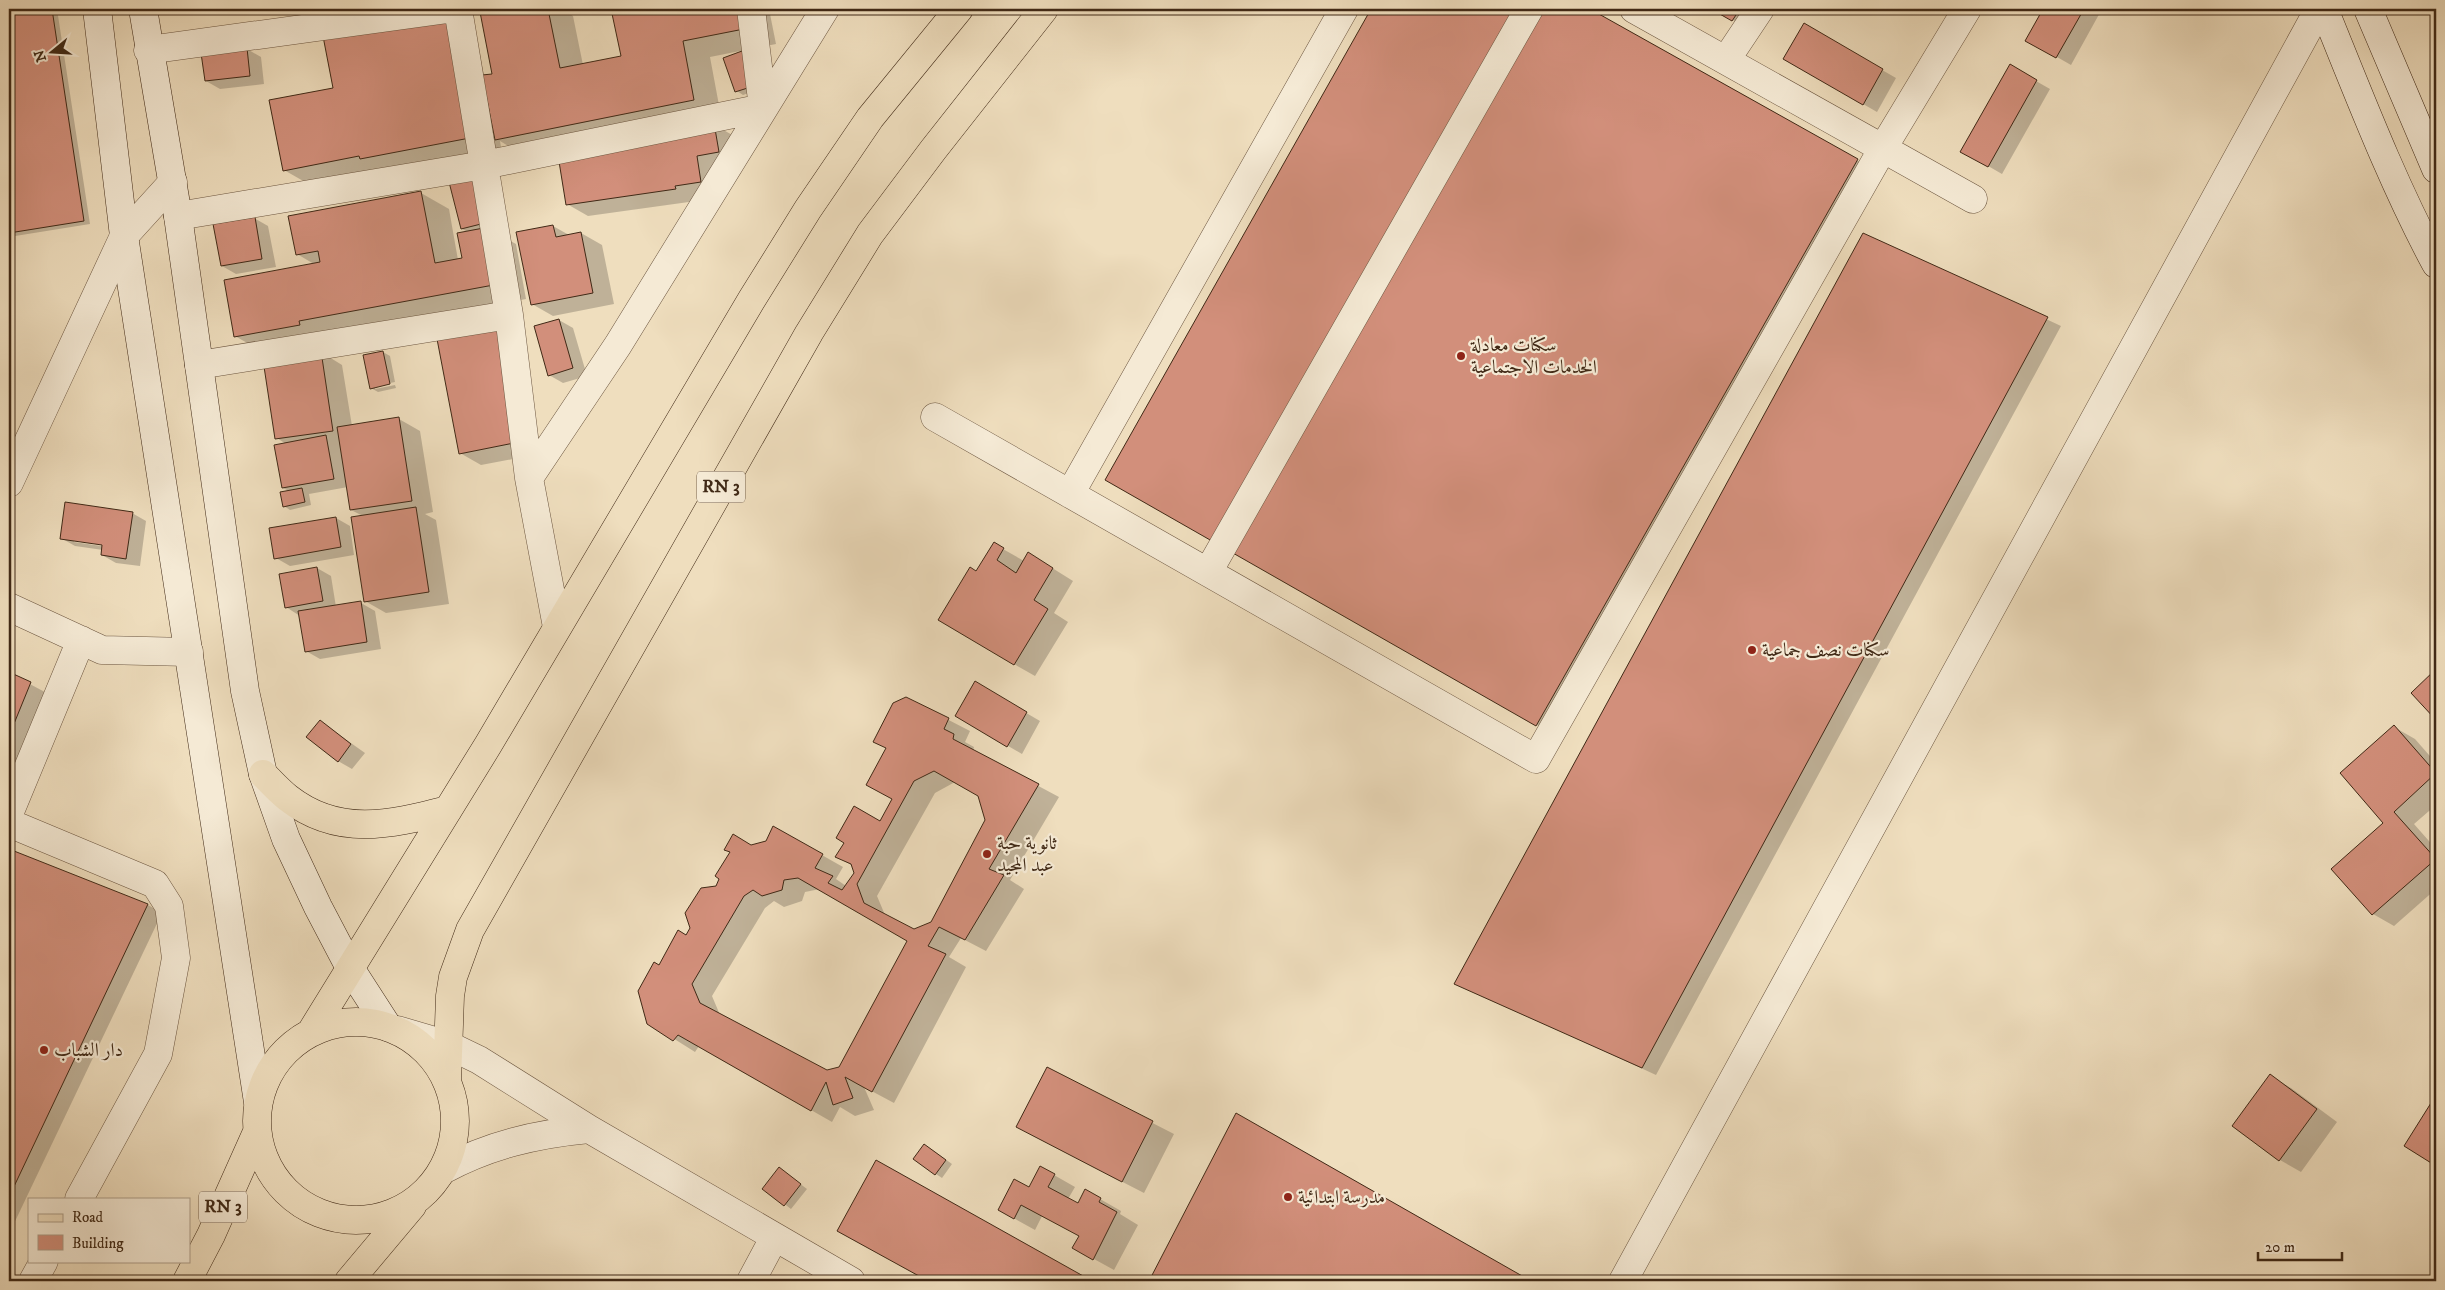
<svg xmlns="http://www.w3.org/2000/svg" width="2445" height="1290" viewBox="0 0 2445 1290" font-family="'IM FELL DW Pica',Amiri,serif">
<style>
.shadow{fill:#0003;fill-rule:evenodd}
.building{fill:#d28f7b;stroke:#402916;fill-rule:evenodd}
.lines{fill:none;stroke-linecap:round;stroke-linejoin:round}
.minor-casing{stroke:#6c5640;stroke-width:29}
.secondary-casing{stroke:#402916;stroke-width:29}
.primary-casing{stroke:#402916;stroke-width:29}
.minor{stroke:#f5ead5;stroke-width:28}
.secondary{stroke:#f5ead5;stroke-width:28}
.primary{stroke:#efdebe;stroke-width:28}
.poi-dot{fill:#8f2418;stroke:#f5ead5;stroke-width:2}
.labels{text-anchor:middle;dominant-baseline:central;stroke-width:4.5;stroke-linejoin:round;paint-order:stroke}
.shield{fill:#f5ead5;stroke:#76634f;stroke-width:1}
.shield-label{font-size:18px;font-weight:bold;fill:#402916}
.poi-label{font-size:19px;fill:#402916;stroke:#f5ead5;text-anchor:start}
</style>
<rect width="100%" height="100%" fill="#efdebe"/>
<filter id="stains"><feTurbulence type="fractalNoise" baseFrequency=".004" numOctaves="4"/><feColorMatrix values="0 0 0 0 .2 0 0 0 0 .09 0 0 0 0 .02 0 0 0 .5 -.17"/></filter>
<radialGradient id="worn" r=".72"><stop offset=".6" stop-color="#630" stop-opacity="0"/><stop offset="1" stop-color="#630" stop-opacity=".3"/></radialGradient>
<path class="shadow" d="M9 9H57L90 224 9 237Z
M229 9H254L237 13Z
M275 9H318L285 15Z
M501 9H561L573 16 583 65 622 57 613 9H769L776 44 710 57 721 116 713 124 734 136 696 201 588 216 567 204 558 148 523 155 500 141 502 153 312 186 284 170 335 89 474 24 484 76 494 75 482 13Z
M1373 9H1587L1864 164 1544 729 1107 479Z
M1713 9H1758L1747 28Z
M2044 9H2102L2071 65 2027 40Z
M1804 25 1896 78 1877 112 1785 59Z
M247 49 261 57 264 84 220 89 206 81Z
M742 53 760 89 743 95 737 91Z
M2010 66 2050 89 2002 174 1962 151Z
M451 183 494 232 516 244 526 299 326 337 263 352 235 336 314 264 297 254 421 193 449 209 458 260 463 259 468 232 462 229Z
M254 218 268 226 276 267 236 274 222 266Z
M553 226 569 235 581 233 602 245 614 304 553 316 532 304Z
M1864 235 2061 326 1656 1075 1456 983Z
M559 320 573 328 587 376 563 383 549 375Z
M502 324 540 454 481 465 460 453Z
M321 352 342 365 352 426 399 419 420 431 433 512 425 514 436 520 449 604 386 613 365 601 363 516 351 510 348 487 309 494 311 505 290 510 284 506 289 491 283 488 286 444 277 438Z
M383 352 390 356 395 382 375 386V389L395 385 396 388 378 392 371 388Z
M9 410 13 428 9 429Z
M132 513 146 521 140 566 116 563 102 555 103 550 75 546 61 538ZM74 540 109 545 108 547 74 542Z
M336 518 350 526 354 555 290 566 276 558Z
M994 544 1024 561 1049 566 1073 581 1054 613 1068 622 1035 676 1014 664 977 572Z
M317 568 331 576 336 607 361 603 375 611 381 649 320 659 306 651 300 616 286 607Z
M9 673 58 699 9 807Z
M975 683 1040 721 1022 754 957 716Z
M906 698 970 731 965 742 974 747 973 751 1059 797 1010 880 1024 889 986 951 961 938 949 957 966 967 894 1103 864 1087 874 1110 855 1116 840 1107 832 1122 699 1046 695 1052 649 1023 659 966 686 936 717 887 751 846 767 842 774 828 843 867 836 879 846 886 855 873 853 866 837 857 880 822 894 799 887 749ZM955 782 979 796 986 820 932 923 914 930 885 915 877 896 935 793ZM820 889 909 940 840 1068 827 1071 720 1015 712 996 765 908 774 901 784 907 802 901 805 892Z
M320 721 365 753 352 769 338 761Z
M2394 727 2415 739 2436 763V805L2414 824 2436 849V889L2394 926 2373 914 2385 823Z
M9 850 148 905 162 913 9 1234Z
M1047 1069 1174 1134 1144 1193 1039 1139Z
M2270 1076 2291 1088 2337 1122 2301 1172 2280 1160Z
M2436 1097V1165L2406 1146Z
M1237 1115 1528 1281H1151Z
M931 1149 952 1164 942 1178 936 1174Z
M877 1162 1090 1281H929L867 1246Z
M779 1168 807 1189 791 1209 764 1188Z
M1054 1175 1075 1187 1068 1199 1078 1205 1100 1199 1121 1211 1120 1214 1138 1225 1114 1270 1074 1248 1080 1236 1042 1216 1035 1230 999 1210Z"/>
<path class="building" d="M9 9H52L84 221 9 233Z
M447 9 475 137 360 159 359 156 283 171 269 100 333 88 322 31Z
M494 9H548L560 68 621 56 611 9H745L749 28 683 41 694 100 495 140 482 75 492 74 480 12Z
M1371 9H1590L1858 159 1536 726 1105 480Z
M1711 9H1740L1732 21Z
M2043 9H2084L2056 58 2025 41Z
M1804 23 1883 69 1863 105 1783 59Z
M247 48 250 76 205 81 201 53Z
M742 51 754 86 735 92 723 58Z
M2010 64 2037 80 1988 167 1960 152Z
M714 123 719 152 697 156 701 182 675 186 676 189 566 205 557 149Z
M478 174 489 222 461 229 449 182Z
M421 191 435 263 462 258 457 233 489 227 499 284 299 321 300 325 234 337 224 280 320 262 318 251 296 255 288 216Z
M255 217 262 259 221 266 213 224Z
M553 225 556 237 581 232 593 293 531 305 516 232Z
M1863 233 2048 317 1642 1068 1454 984Z
M559 319 573 368 548 376 534 326Z
M503 323 519 442 459 454 437 339Z
M321 351 333 431 275 439 263 360Z
M383 351 390 384 370 389 363 355Z
M399 417 412 501 350 510 337 427Z
M326 435 334 479 282 488 274 445Z
M302 488 305 502 283 507 280 492Z
M65 502 133 512 126 559 101 555 102 545 60 539Z
M416 507 429 592 364 602 351 517Z
M336 517 341 547 274 559 269 528Z
M994 542 1004 548 997 560 1016 573 1028 552 1053 568 1034 600 1048 609 1014 665 938 620 970 567 976 571Z
M317 567 323 601 285 608 279 574Z
M361 601 367 642 305 652 298 611Z
M2436 669V720L2411 693Z
M9 672 31 682 9 736Z
M975 681 1027 712 1007 747 955 716Z
M906 697 949 718 944 729 954 734 953 739 1039 784 989 869 1004 875 965 940 939 927 928 946 946 954 872 1092 845 1077 853 1098 833 1105 826 1082 811 1111 678 1035 673 1041 647 1024 638 991 654 962 659 965 678 930 686 935 690 928 685 913 701 888 716 886 719 879 715 876 730 852 724 850 733 834 751 845 766 841 773 826 823 854 815 868 833 876 828 883 842 890 854 873 851 864 835 857 844 843 836 838 854 806 880 821 892 799 866 785 886 748 873 742 893 703ZM934 771 978 796 985 820 931 922 914 929 864 903 857 884 914 781ZM798 878 907 941 839 1067 827 1070 700 1003 692 984 744 896 753 890 762 896 782 890 784 880Z
M320 720 351 744 338 762 306 737Z
M2394 725 2436 773 2394 812 2436 859 2372 915 2331 869 2383 823 2340 773Z
M9 849 148 904 9 1197Z
M1047 1067 1153 1121 1122 1182 1016 1127Z
M2270 1074 2317 1109 2279 1161 2232 1126Z
M2436 1095V1166L2404 1146Z
M1236 1113 1531 1281H1149Z
M924 1144 946 1160 935 1175 913 1159Z
M876 1160 1085 1277 1083 1281H928L837 1231Z
M1040 1166 1055 1174 1048 1187 1078 1203 1085 1189 1101 1198 1099 1202 1117 1212 1093 1260 1072 1248 1079 1236 1021 1205 1014 1219 998 1210 1014 1179 1029 1187Z
M779 1167 801 1184 784 1206 762 1189Z"/>
<g class="lines">
<defs>
<path id="minor" d="M458 9 509 315 529 478
M1634 9 1973 199
M148 50 448 9
M1726 60 1760 9
M178 216 484 165 763 108 751 9
M199 365 509 315
M935 417 1536 759 1883 148 1967 9
M9 483 124 236 173 182
M1070 494 1344 9
M1208 572 1529 9
M9 607 102 650 189 652
M557 627 529 478 618 345 825 9
M9 814 81 640
M9 823 155 884 169 906 176 958 158 1054 79 1199
M397 1030 448 1045 479 1060 589 1129 851 1281
M443 1170C489 1145 536 1134 589 1129
M33 1281 44 1261
M751 1281 774 1238
M1623 1281 2319 9"/>
<path id="secondary" d="M97 9 124 236 258 1102
M143 9 178 216 245 691 263 774 286 839 318 907 350 968 388 1027
M2324 9C2359 95 2392 182 2436 264
M2368 9 2436 169"/>
<path id="primary" d="M263 774C271 782 279 791 288 798 339 838 392 824 448 810
M257 1121a99 99 0 1 1 198 0a99 99 0 1 1-198 0Z
M311 1032 488 745 752 299 808 209 870 118 959 9
M447 1082 450 996 453 977 470 930 809 333 870 234 933 150 1044 9
M187 1281 211 1235 257 1132
M349 1281 412 1206"/>
</defs>
<use href="#minor" class="minor-casing"/>
<use href="#secondary" class="secondary-casing"/>
<use href="#primary" class="primary-casing"/>
<use href="#minor" class="minor"/>
<use href="#secondary" class="secondary"/>
<use href="#primary" class="primary"/>
</g>
<g class="poi-dot">
<circle cx="1461" cy="356" r="5"/>
<circle cx="1752" cy="650" r="5"/>
<circle cx="987" cy="854" r="5"/>
<circle cx="44" cy="1050" r="5"/>
<circle cx="1288" cy="1197" r="5"/>
</g>
<g class="labels">
<g class="shield">
<rect x="697" y="471.5" width="48" height="31" rx="4"/>
<rect x="199" y="1191.5" width="48" height="31" rx="4"/>
</g>
<g class="shield-label">
<text x="721" y="487">RN 3</text>
<text x="223" y="1207">RN 3</text>
</g>
<g class="poi-label">
<text x="1471" y="345">سكنات معادلة<tspan x="1471" dy="22">الخدمات الاجتماعية</tspan></text>
<text x="1762" y="650">سكنات نصف جماعية</text>
<text x="997" y="843">ثانوية حبة<tspan x="997" dy="22">عبد المجيد</tspan></text>
<text x="54" y="1050">دار الشباب</text>
<text x="1298" y="1197">مدرسة ابتدائية</text>
</g>
</g>
<rect width="2445" height="1290" fill="none" stroke="#efdebe" stroke-width="30"/>
<rect x="10" y="10" width="2425" height="1270" fill="none" stroke="#402916" stroke-width="2.5"/>
<rect x="15" y="15" width="2415" height="1260" fill="none" stroke="#402916"/>
<rect x="28" y="1198" width="162" height="65" fill="#f5ead5" stroke="#ad9d89"/>
<rect x="38" y="1214" width="25" height="8" fill="#efdebe" stroke="#ad9d89"/>
<text x="72" y="1222" font-size="15" fill="#402916">Road</text>
<rect x="38" y="1235" width="25" height="15" fill="#d28f7b" stroke="#ad9d89"/>
<text x="72" y="1248" font-size="15" fill="#402916">Building</text>
<g transform="translate(52 52) rotate(252)" stroke="#f5ead5" stroke-width="4" paint-order="stroke">
<path d="M0-4L9 19L0 12L-9 19Z" fill="#402916"/>
<text y="-8" font-size="14" font-weight="bold" text-anchor="middle" fill="#402916">N</text>
</g>
<path d="M2258 1252v8h84v-8" fill="none" stroke="#402916" stroke-width="2.5"/>
<text x="2265" y="1252" font-size="15" fill="#402916" stroke="#f5ead5" stroke-width="4" paint-order="stroke">20 m</text>
<rect width="100%" height="100%" filter="url(#stains)"/>
<rect width="100%" height="100%" fill="url(#worn)"/>
</svg>
